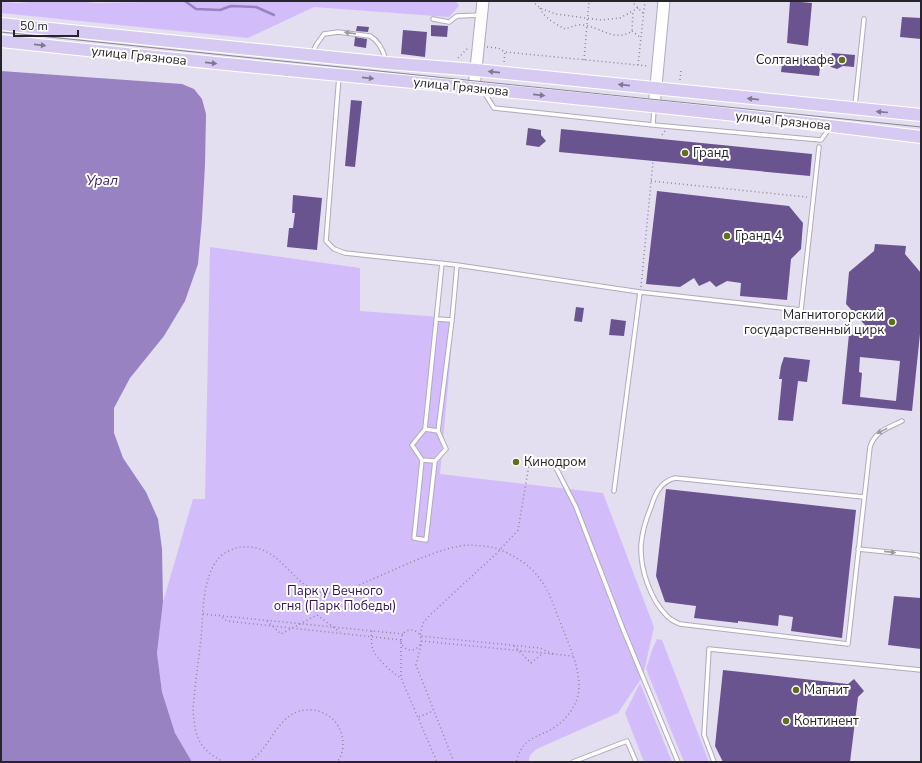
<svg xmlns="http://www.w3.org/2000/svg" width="922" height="763" viewBox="0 0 922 763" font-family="'Nunito Sans',sans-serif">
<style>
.green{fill:#d2bdfa}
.water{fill:#9982c1}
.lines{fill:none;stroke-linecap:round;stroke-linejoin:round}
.stream{stroke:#9982c1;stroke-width:2.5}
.building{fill:#6a548f;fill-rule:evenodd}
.lane-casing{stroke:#b0aabc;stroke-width:5.5}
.secondary-casing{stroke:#b0aabc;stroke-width:13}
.primary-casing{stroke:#fff;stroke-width:14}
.path{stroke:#8c8895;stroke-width:1.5;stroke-dasharray:1 3;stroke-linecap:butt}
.lane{stroke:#fff;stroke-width:3.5}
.secondary{stroke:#fff;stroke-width:11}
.primary{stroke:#d7caf2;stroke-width:12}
.tram{stroke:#8a8693;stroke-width:1}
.oneway{fill:#9e9da0}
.oneway2{fill:#7f788f}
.poi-dot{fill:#5f6f1c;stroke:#fff;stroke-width:1.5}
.labels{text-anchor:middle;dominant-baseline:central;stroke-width:4;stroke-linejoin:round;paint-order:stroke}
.street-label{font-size:13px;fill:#27252c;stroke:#fff}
.poi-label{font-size:13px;fill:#27252c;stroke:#fff;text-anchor:start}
.park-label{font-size:13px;fill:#37135f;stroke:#fff}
.water-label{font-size:14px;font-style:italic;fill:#3f1d68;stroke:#fff}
</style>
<rect width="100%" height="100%" fill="#e4def1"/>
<path class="green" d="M40 1H70L98 3 194 1H456L459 6 449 17 314 7 248 38 1 13V2L18 3Z
M210 247 360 268V311L454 318 440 474 603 493 654 627 643 676 618 713 539 748C534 751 528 755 529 762H192L175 733 162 692 157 653 163 602 193 499H205Z
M657 639 662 640 709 762H684L646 669 652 650Z
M640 683 672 762H644L625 713Z"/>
<path class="water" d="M1 71 182 84 194 89 202 99 206 114 205 165 202 219 198 264 185 301 164 336 130 378 114 408V433L123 458 146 492 158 519 162 549 163 602 157 653 162 692 175 733 192 762H1Z"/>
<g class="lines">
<path class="stream" d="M185 1 196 9 220 10 231 6 256 7 274 15"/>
</g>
<path class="building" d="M790 1 812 3 808 46 787 43Z
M902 17 921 18V39L900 37Z
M431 25 448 26 447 37 431 36Z
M357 26 369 27 368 32 356 31Z
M403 30 427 32 425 57 401 54Z
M355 37 367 39 366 48 354 46Z
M832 53 855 55 854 67 843 66 837 69 831 67 828 62Z
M783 56 821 60 819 76 781 72Z
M351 100 362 101 355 167 345 166Z
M528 128 541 130V135L546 141 539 147 526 145Z
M561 129 812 154 810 176 559 152Z
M657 191 789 206 803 223 801 249 791 259 787 300 740 296 741 283 727 281 716 287 710 281 699 286 694 278 680 287 646 284Z
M293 195 322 198 317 250 287 247 289 228H293L295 213H292Z
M875 244 906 246 905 254 921 273V324L912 411 842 404 849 334 862 336V333L873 334 846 304 849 272 874 251ZM860 357 900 361 896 401 860 397 862 373 859 372Z
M576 307 584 308 582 322 574 321Z
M611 319 626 321 624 336 609 335Z
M784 357 810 360 807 382 798 381 793 421 778 420 782 379H779L781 366Z
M666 489 856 510 842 638 791 631 793 617 779 615 778 626 738 621V623L694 618 696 606 665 602 656 576Z
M894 596 921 598V649L888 645Z
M723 670 848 684 854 679 864 691 858 697 850 762H723L715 746Z"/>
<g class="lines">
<defs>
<path id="lane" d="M433 19 449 22 457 16 481 15
M313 52 316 45 324 34 338 32 370 36C379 41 383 50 386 60
M339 76 326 241 334 249 345 253 457 265 640 292
M484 92 494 108 653 125 821 140 829 129
M855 106 864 19
M653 125 654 109
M442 263 425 429 412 445 422 460 414 538 426 540 435 461 446 449 438 431 452 320 457 265
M437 319 452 320
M425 429 438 431
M422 460 435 461
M553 462 576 507 623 629 678 762
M614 491 640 292 801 310 819 147
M864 497 675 478C660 482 655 494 651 507 646 519 642 533 641 545 640 569 650 599 667 616 670 619 675 622 680 624L848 644 870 447C875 431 888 428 902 421
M858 549 917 555 921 557
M573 762 627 741 636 762
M714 762 704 735 709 649 921 670"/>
<path id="secondary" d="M474 88 483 1
M654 107 664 1"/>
<path id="primary" d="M1 24 387 63 476 70 921 115
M1 41C307 74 615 98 921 137"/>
</defs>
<use href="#lane" class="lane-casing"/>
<use href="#secondary" class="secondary-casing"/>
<use href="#primary" class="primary-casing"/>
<path class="path" d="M532 1 540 8 556 14 601 20 620 18 638 8
M631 1 643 13
M540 8C544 18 556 24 565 29 569 28 573 26 577 25 597 23 613 44 632 31L633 11
M632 31 641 38
M487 47 498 48 505 52 648 66
M458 58 468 48
M584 60 589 1
M504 62 505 52
M638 65 645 1
M680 80 681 70
M662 135 665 131
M651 181 807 197
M641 287 653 161
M530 459 518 530 497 553 431 614 423 623 420 636 540 648 553 654
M203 614 403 634
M219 615 227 621 401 640V678L437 762
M267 621 281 634 317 615 340 632
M401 640a10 10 0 1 1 20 0a10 10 0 1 1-20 0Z
M372 631C371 636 371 645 373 650 377 659 393 674 401 678
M514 646 531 663 542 654
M419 717 433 711
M224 762C198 749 195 737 193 709 195 686 198 663 201 639 203 616 202 576 219 558 224 552 234 548 242 547 284 544 291 590 326 593 340 595 355 587 368 581 395 570 443 545 471 545 480 546 493 546 501 550 508 553 523 561 529 567 536 573 543 582 547 590 553 601 556 613 561 624 567 641 576 658 578 676 580 684 579 694 576 702 571 713 562 723 552 729 543 734 534 736 526 743 521 748 518 755 516 762
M249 762C271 749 277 712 306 710 311 710 316 710 321 712 332 716 339 724 342 736 344 744 343 755 337 762
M454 762 416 665 422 641 573 656"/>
<use href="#lane" class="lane"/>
<use href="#secondary" class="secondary"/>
<use href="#primary" class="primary"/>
<path class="tram" d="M1 32 921 127"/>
</g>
<defs><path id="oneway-solid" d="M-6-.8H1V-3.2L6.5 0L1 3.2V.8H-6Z"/></defs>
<g class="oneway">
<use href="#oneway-solid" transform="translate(350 33) rotate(-172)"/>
<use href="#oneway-solid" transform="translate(882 431) rotate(152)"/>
<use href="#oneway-solid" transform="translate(890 552) rotate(6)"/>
</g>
<g class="oneway2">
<use href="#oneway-solid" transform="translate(40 45) rotate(6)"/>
<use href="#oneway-solid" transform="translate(211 63) rotate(6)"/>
<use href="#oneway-solid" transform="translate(494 72) rotate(-174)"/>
<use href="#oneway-solid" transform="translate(368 78) rotate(6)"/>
<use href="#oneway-solid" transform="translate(624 85) rotate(-174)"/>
<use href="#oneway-solid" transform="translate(539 95) rotate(6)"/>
<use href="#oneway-solid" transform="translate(753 99) rotate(-174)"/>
<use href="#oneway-solid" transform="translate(882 112) rotate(-175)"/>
</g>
<g class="poi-dot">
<circle cx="842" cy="60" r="4"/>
<circle cx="685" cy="153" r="4"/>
<circle cx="727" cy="236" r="4"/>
<circle cx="892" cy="322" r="4"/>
<circle cx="516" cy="462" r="4"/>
<circle cx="796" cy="690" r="4"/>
<circle cx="786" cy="721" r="4"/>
</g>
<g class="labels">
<g class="street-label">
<text transform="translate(139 56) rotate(6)">улица Грязнова</text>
<text transform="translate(461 87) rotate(6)">улица Грязнова</text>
<text transform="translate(783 121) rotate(6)">улица Грязнова</text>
</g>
<g class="poi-label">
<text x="834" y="60" text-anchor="end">Солтан кафе</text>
<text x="693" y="153">Гранд</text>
<text x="735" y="236">Гранд 4</text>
<text x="884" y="315" text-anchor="end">Магнитогорский<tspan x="884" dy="15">государственный цирк</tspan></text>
<text x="524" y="462">Кинодром</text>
<text x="804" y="690">Магнит</text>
<text x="794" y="721">Континент</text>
</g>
<g class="park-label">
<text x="335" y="591">Парк у Вечного<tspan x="335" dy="15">огня (Парк Победы)</tspan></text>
</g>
<g class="water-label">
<text x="102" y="180">Урал</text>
</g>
</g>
<rect width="922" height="763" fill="none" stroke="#27252c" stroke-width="4"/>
<path d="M14 30v6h64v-6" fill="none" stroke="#27252c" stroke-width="2"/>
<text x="20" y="30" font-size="12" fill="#27252c" stroke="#ffffff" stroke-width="3" paint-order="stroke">50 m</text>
</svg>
